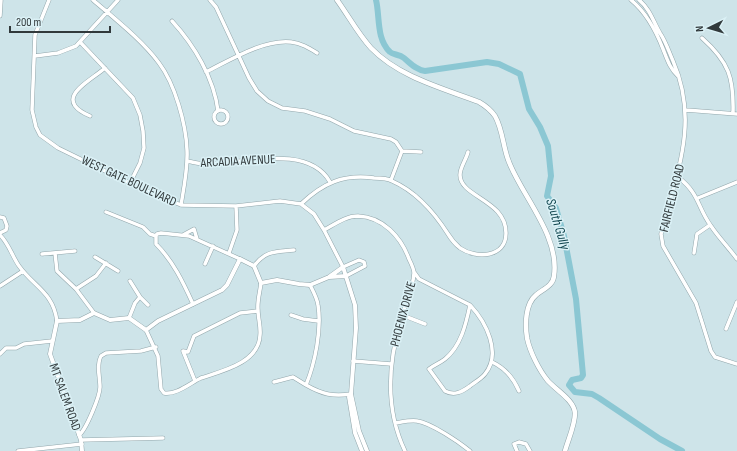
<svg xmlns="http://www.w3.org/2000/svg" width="737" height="451" viewBox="0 0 737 451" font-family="'Sofia Sans Condensed',sans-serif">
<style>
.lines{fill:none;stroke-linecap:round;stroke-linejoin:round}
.river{stroke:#8bc7d3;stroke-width:6}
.minor-casing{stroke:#92a6ab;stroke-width:4.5}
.tertiary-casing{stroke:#92a6ab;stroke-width:5}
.secondary-casing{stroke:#92a6ab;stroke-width:5.5}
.minor{stroke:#fff;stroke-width:3.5}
.tertiary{stroke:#fff;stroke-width:4}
.secondary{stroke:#fff;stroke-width:4.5}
.labels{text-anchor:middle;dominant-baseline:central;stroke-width:3;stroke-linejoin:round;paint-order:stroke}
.street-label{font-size:13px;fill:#31393b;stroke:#dbf1f6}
.water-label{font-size:14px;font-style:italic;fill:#11464f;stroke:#dbf1f6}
</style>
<rect width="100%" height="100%" fill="#cee4e9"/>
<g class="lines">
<path class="river" d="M376 0C380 16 376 39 390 52 393 55 399 54 404 58 410 63 416 70 425 71L487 62 499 64 520 74 529 109 540 127 548 146 551 176 547 196 556 208 564 236 576 299 583 375 581 378 572 380 569 385 575 392 592 394 599 398 660 439 682 451"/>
<defs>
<path id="minor" d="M49 0 35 35 32 110 36 127 40 135 58 148 140 188 181 205 236 206 280 201 301 204 314 214 324 230 343 267 359 260 364 262 365 266 346 276
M93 0C115 19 142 40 159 63 175 84 186 124 187 150 188 168 184 187 181 205
M210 0 216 7 249 78 257 91 268 101 282 108 305 111 330 119 354 131 391 139 396 142 402 151 391 180
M631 0C647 13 656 31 663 49 667 59 670 69 678 76
M639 0C650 9 653 21 660 33 666 42 669 52 673 61 700 123 676 174 661 234L663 246 696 303 711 351 715 357 737 364
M0 16 1 0
M172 21C194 45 214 78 218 111
M702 38C729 62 734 78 733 113
M80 42 133 98 140 115 143 131 144 148 140 163 130 183
M35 56 58 53 76 46 118 0
M206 72C230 60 264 39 291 42 301 43 309 48 317 53
M686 110 737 114
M214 117a7 7 0 1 1 14 0a7 7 0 1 1-14 0Z
M90 116C51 99 89 82 105 68
M402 151 421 152
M187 161C193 162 199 164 205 164 241 164 308 143 330 182
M678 177C700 194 697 207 711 226 719 238 729 248 737 259
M698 198 737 182
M301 204C323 183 343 174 374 178 380 178 387 178 392 181 417 192 434 212 448 234 451 239 455 244 460 248 476 259 506 258 506 233 506 200 460 197 460 175 460 167 466 160 468 152
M106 212 143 227 150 234 156 236
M0 217 4 218 7 226 6 230 0 233
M324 230C335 224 346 216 358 216 383 217 401 237 409 259 411 263 414 269 414 273 413 290 405 304 401 320 388 363 385 409 405 451
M0 235C9 244 12 256 19 266 34 287 53 292 57 321
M183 235 194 229 197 239
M156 236 157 234 161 233 189 236 240 259
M156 236V244C173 261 183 282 193 304
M55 253 57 271 76 289 94 313
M229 253 237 230 236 206
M694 253 697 234 710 225
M42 254 75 251
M95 257 118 271
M205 264 213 246
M254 266C266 250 276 252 294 250
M414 272 419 279 470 305C466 324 461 346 445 359 440 363 434 365 429 369L445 391C454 396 462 392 470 386 475 382 481 379 485 374 502 353 486 322 470 305
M310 285C313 291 317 298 318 305 322 329 315 363 306 385 322 394 333 397 351 394
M0 286 23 271
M76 289 96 276 106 263
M140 297 148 305
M291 315 303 319 318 321
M402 315 425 324
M129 318 135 303 140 297 130 281
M726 329 737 302
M146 330 158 356 161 389 164 393C177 395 190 383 201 378 222 371 259 363 260 335 261 327 258 318 258 310 257 301 260 292 261 283
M0 354 6 348H16L24 344 52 341
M353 361 391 364
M492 362C505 368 513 377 519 391
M195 381 183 351 188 352 194 336 240 313 258 311
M274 382 293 377 306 385
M395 423C402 422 410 420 417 421 431 423 459 442 470 451
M79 435C86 430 100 396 100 387 100 377 96 365 101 356L106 353 141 351 156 347
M81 440 163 438
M18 451 82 444
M517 451 514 444 519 442 526 444 530 451"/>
<path id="tertiary" d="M329 277 346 276
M351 394 359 431 367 451
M82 451 81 440 50 354 57 321 80 320 94 313 110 320 129 318 146 330 158 321 222 290 227 285 240 259 254 266 261 283 277 280 299 284 310 285 329 277 343 267 355 305 356 328 351 394 349 397 355 433 362 451"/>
<path id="secondary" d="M337 0C348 15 358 34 371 48 399 77 442 88 479 102 486 106 490 109 495 116 503 130 503 148 509 162 522 196 560 236 554 276 553 286 543 289 536 295 525 304 525 325 527 338 530 352 539 370 548 381 556 390 574 400 575 413 575 425 568 440 565 451"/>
</defs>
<use href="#minor" class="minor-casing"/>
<use href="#tertiary" class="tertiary-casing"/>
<use href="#secondary" class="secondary-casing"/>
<use href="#minor" class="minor"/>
<use href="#tertiary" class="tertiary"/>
<use href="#secondary" class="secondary"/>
</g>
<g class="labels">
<g class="street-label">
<text transform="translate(238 161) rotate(-3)">ARCADIA AVENUE</text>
<text transform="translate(129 181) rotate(25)">WEST GATE BOULEVARD</text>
<text transform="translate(672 198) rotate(-76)">FAIRFIELD ROAD</text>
<text transform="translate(403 314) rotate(-75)">PHOENIX DRIVE</text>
<text transform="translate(65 397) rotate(70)">MT SALEM ROAD</text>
</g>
<g class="water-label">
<text transform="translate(558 224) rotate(73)">South Gully</text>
</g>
</g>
<g transform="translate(709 28) rotate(265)" stroke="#dbf1f6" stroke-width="3" paint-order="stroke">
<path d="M0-3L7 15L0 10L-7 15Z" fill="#31393b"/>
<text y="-6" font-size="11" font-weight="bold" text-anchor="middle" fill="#31393b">N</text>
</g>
<path d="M10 26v6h100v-6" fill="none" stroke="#31393b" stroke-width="2"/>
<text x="16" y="26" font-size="12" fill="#31393b" stroke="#dbf1f6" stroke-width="3" paint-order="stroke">200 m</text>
</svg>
